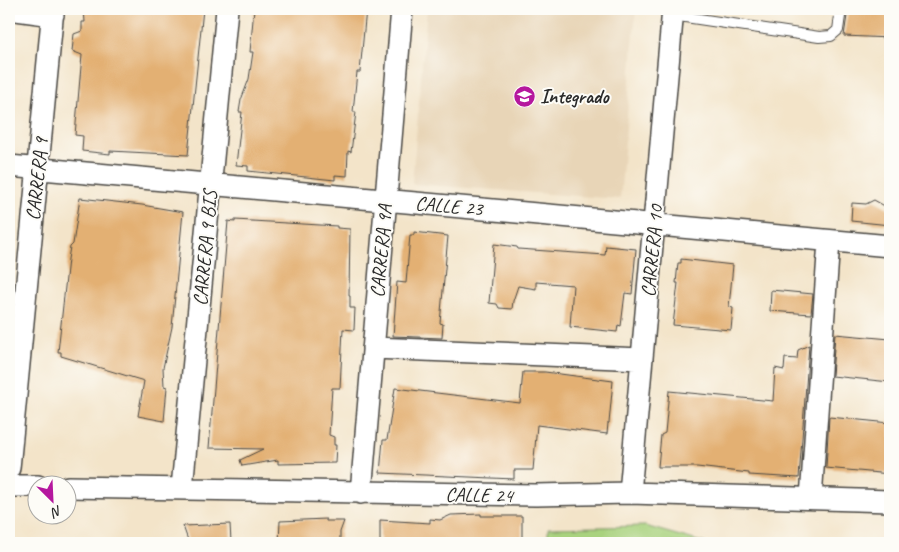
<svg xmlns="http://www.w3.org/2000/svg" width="899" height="552" viewBox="0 0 899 552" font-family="Caveat,sans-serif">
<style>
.built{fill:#e8d5b7}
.green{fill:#a9d27e;stroke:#6a7e54}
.building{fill:#e3b073}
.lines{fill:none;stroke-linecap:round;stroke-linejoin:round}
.service-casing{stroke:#494743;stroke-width:12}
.minor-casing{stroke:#494743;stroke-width:24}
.service{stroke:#fff;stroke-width:10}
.minor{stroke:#fff;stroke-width:21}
.labels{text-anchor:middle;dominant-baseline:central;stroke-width:4;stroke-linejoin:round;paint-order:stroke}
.poi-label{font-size:20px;font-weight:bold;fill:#2b2b2b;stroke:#fdfcf7;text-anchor:start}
.street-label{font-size:20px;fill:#2b2b2b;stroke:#fdfcf7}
</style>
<rect width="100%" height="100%" fill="#fdfcf7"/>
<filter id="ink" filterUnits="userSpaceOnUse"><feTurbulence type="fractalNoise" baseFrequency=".02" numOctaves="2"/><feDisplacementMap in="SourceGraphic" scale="10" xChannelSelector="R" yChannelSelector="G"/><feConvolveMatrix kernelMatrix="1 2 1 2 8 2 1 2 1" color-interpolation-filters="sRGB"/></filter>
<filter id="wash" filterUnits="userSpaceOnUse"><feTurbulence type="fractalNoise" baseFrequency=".0096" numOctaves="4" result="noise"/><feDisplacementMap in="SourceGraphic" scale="20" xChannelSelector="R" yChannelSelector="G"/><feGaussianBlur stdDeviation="1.12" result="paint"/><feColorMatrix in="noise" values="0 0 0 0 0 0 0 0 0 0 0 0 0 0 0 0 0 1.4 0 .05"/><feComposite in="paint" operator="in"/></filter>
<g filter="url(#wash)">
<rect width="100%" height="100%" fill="#f3e4c9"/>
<path class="built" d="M427 9H636L620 199 412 184Z"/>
<path class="green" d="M645 526 705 543H548V528Z"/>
<g id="blocks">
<path class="building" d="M84 9H203L188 155 110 151V154L82 151 83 136 75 135 82 55 72 51 74 34 82 31V22H85Z
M254 9H366L360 72H357L353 112H356L351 152 348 151 347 176 335 175V180L248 171V166L236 165 242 112H239L241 100 249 79 253 52H250Z
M848 9H890V38L844 36Z
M80 198 142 205 183 212 172 327 163 368 164 386 167 387 164 421 138 416 144 381 61 356V352H58L68 259 70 247 73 244Z
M874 200 890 209V225L851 221 852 203 866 204Z
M235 220 337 226V228L350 229 349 296H350V308H355L354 330 343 329 340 388H332L329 435 334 437V445H336L335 463 278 464V460L242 466 240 460 263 449 209 448 228 221 235 222Z
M414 232 448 236 440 323 443 324 442 338 393 336 397 282 406 283 410 235H414Z
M494 244 517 247 518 249 605 255 606 246 636 249 632 294 625 293 621 326 618 325 617 332 570 327 573 285 536 282V289L518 286 513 301 512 309 499 308 497 304 489 303Z
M681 259 733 265 729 307 733 308 731 330 673 325 678 283H676L678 263H681Z
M771 290 813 294 811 314 770 311Z
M835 334 890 339V382L832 376Z
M809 345 799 478 749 475V473L697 467H658L661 435 665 433 669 391 773 401 775 368 784 370 785 358 797 359 798 350Z
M523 372H545L613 381 609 423H608L607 434 537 425 533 470H514V479L380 473 383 440H387L395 388 520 403Z
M829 417 890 423V474L826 468Z
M481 514V516H522V543H380V520L430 523V519L440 520 451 515Z
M326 519V521H344L340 532V543H279L280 521Z
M230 524 231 542 229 543H189L183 526Z"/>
</g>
</g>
<g filter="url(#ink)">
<use href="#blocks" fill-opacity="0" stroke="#494743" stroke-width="1"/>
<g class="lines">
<defs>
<path id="service" d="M672 15 819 37 831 36 838 30 841 9"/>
<path id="minor" d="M9 9 53 15
M9 166 890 246
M373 348 642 359
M9 468 53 9
M9 486H38
M68 487 536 495 630 493 890 501
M182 488 227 9
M361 493 402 9
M630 493 673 9
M811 498 829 241"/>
</defs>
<use href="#service" class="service-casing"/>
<use href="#minor" class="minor-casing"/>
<use href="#service" class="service"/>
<use href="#minor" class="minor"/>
</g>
</g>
<defs>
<symbol id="school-disc" viewBox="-11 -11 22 22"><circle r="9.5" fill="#b5179e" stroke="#fdfcf7"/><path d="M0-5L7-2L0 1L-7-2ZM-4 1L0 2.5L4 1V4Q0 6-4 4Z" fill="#fff"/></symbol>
</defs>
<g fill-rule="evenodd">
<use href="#school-disc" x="512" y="84" width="25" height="25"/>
</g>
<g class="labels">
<g class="poi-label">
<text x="540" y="96">Integrado</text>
</g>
<g class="street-label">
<text transform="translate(37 179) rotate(-84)">CARRERA 9</text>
<text transform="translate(449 206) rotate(5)">CALLE 23</text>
<text transform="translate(205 248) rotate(-85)">CARRERA 9 BIS</text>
<text transform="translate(381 251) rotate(-85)">CARRERA 9A</text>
<text transform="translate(652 251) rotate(-85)">CARRERA 10</text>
<text transform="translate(479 495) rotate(1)">CALLE 24</text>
</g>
</g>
<rect width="899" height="552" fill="none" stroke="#fdfcf7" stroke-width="30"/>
<g transform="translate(52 500) rotate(156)"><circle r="24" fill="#fdfcf7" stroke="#a9a8a5"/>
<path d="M0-4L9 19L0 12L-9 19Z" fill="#b5179e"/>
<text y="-8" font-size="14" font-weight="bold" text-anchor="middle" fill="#2b2b2b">N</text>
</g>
</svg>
